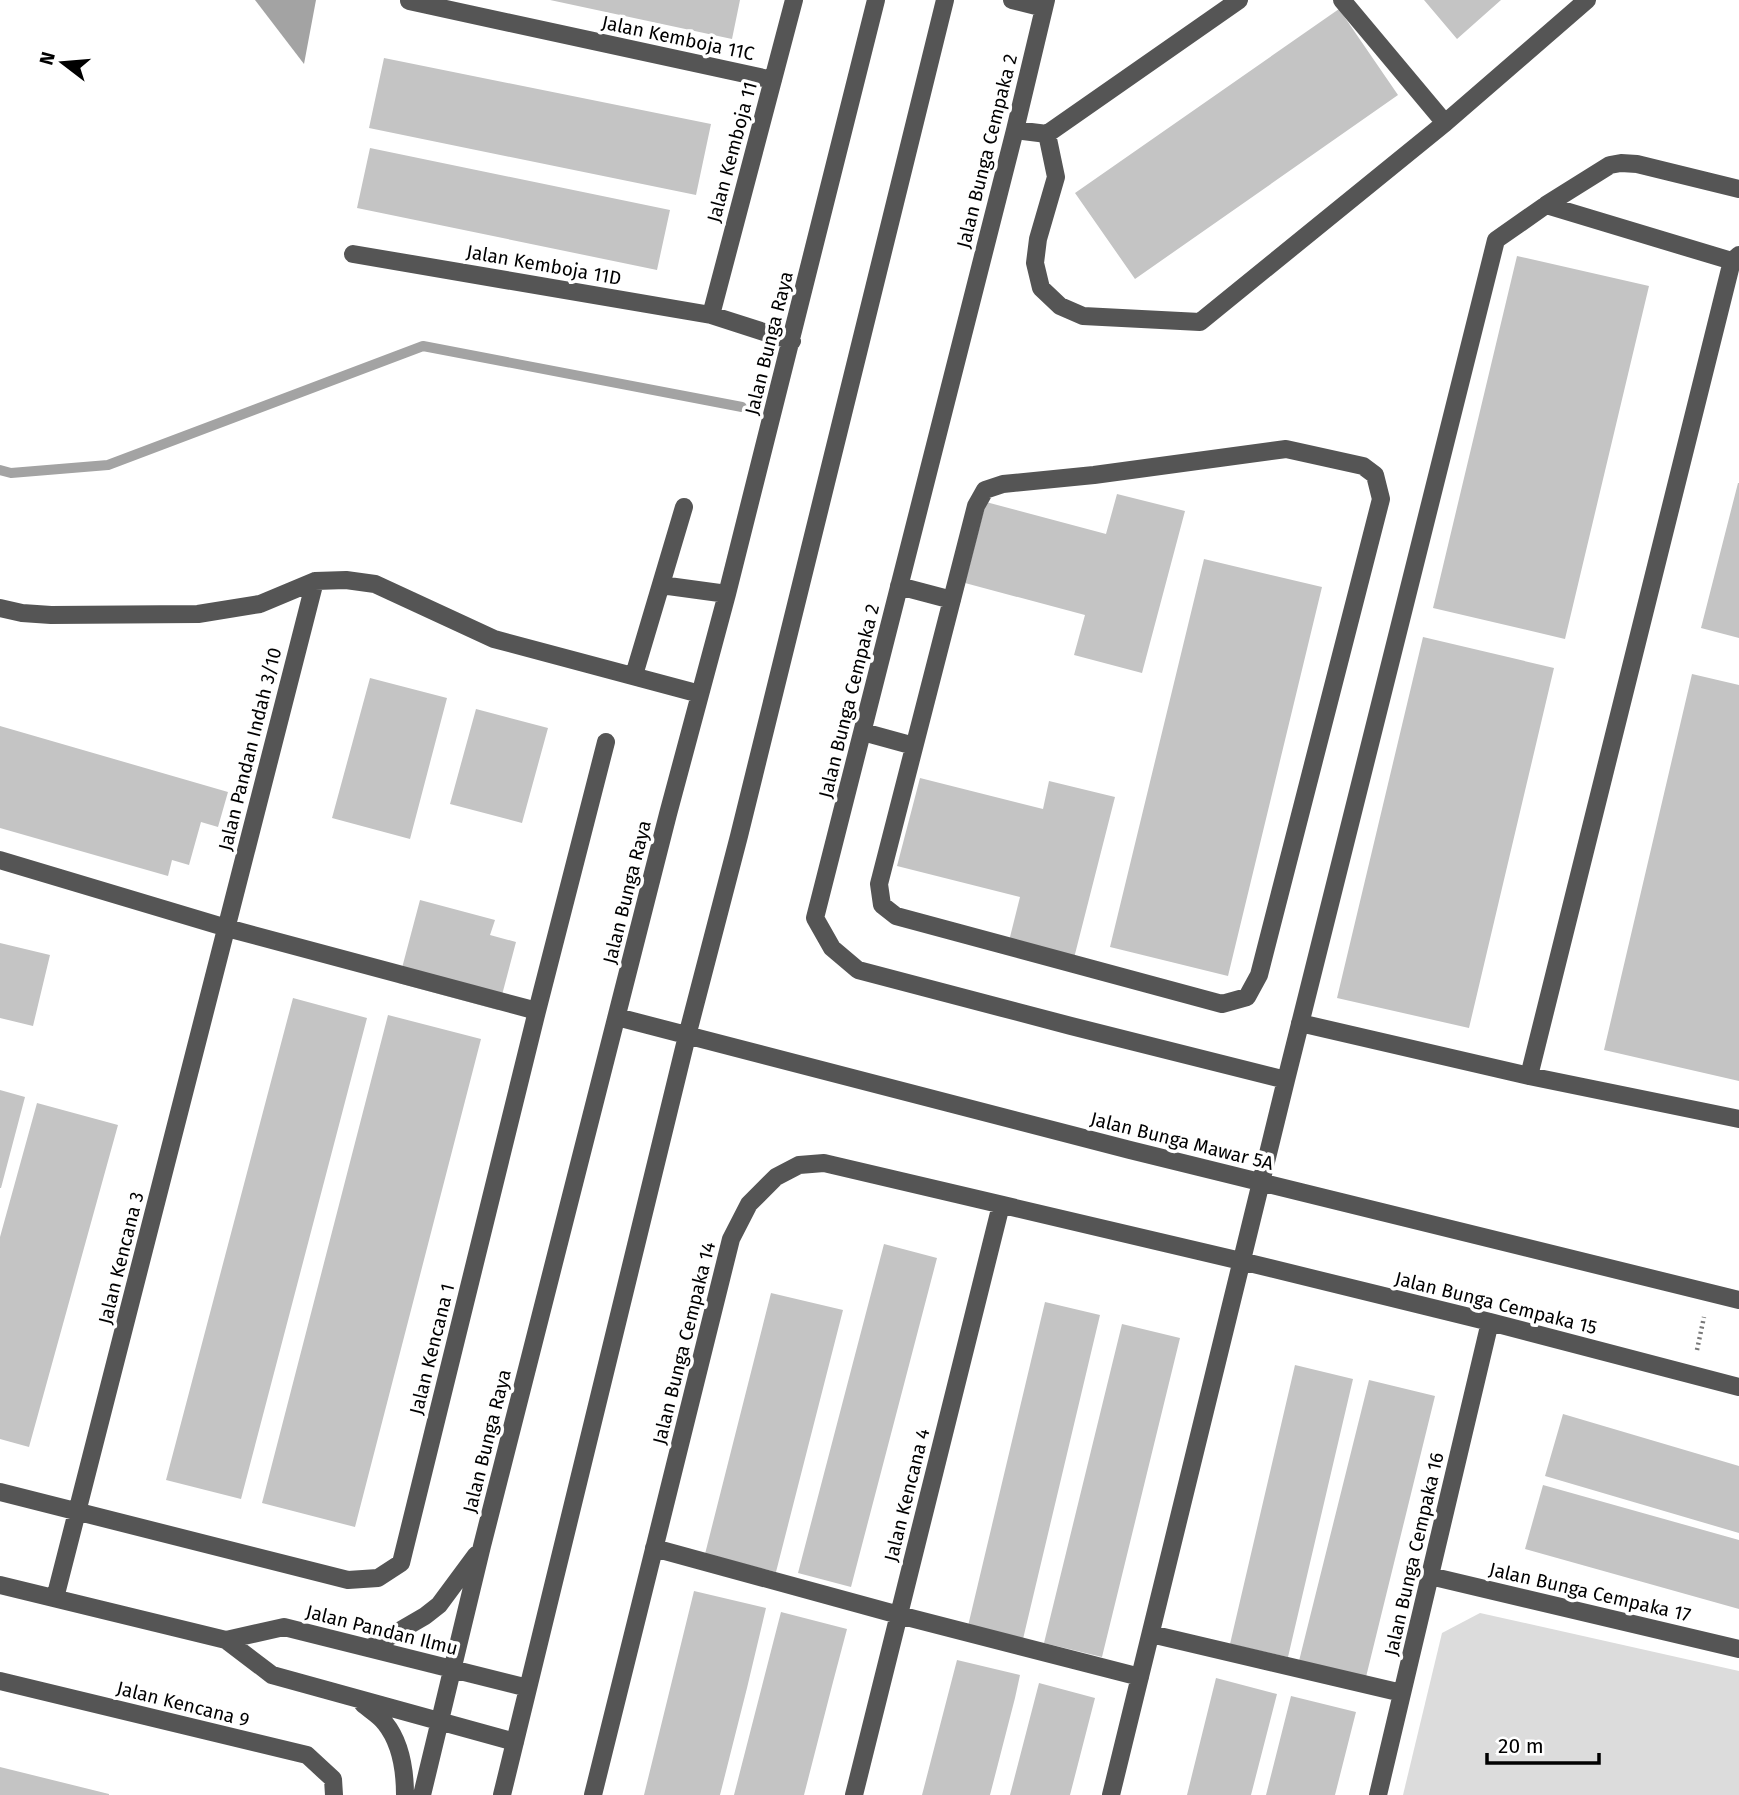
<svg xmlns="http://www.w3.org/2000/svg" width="1739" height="1795" viewBox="0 0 1739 1795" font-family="'Fira Sans',sans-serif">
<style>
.green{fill:#dcdcdc}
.water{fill:#a3a3a3}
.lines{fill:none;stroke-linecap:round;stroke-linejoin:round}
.stream{stroke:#a3a3a3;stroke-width:10}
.building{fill:#c4c4c4}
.path{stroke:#777;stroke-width:4.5;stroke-dasharray:2 3.5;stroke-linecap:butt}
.minor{stroke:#555;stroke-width:18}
.labels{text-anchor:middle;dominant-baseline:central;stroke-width:7;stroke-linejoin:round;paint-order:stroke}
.street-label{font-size:19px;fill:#000;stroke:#fff}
</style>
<rect width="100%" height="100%" fill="#fff"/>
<path class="green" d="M1480 1613 1739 1671V1795H1403L1442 1633Z"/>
<path class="water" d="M255 0H316L304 64Z"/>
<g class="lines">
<path class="stream" d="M0 470 11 473 108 465 423 346 742 407"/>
</g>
<path class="building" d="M550 0H740L732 39Z
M1424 0H1501L1457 39Z
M1339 9 1398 95 1135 279 1075 193Z
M384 58 711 124 696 195 369 128Z
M370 148 670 210 657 270 357 208Z
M1517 256 1649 286 1565 639 1433 608Z
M1738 483H1739V638L1701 628Z
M1117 494 1185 511 1142 673 1074 655 1085 615 965 583 986 502 1106 534Z
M1204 559 1322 587 1228 976 1110 947Z
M1423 637 1554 668 1469 1028 1337 998Z
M1692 674 1739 685V1081L1604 1050Z
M370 678 447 698 410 839 332 818Z
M476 709 548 728 522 823 450 804Z
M0 726 228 792 218 827 201 822 189 865 172 860 168 876 0 828Z
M920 778 1043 809 1049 781 1115 797 1074 958 1009 941 1020 897 897 866Z
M420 900 495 920 490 935 516 942 498 1010 398 983Z
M0 943 50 955 33 1026 0 1018Z
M293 998 367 1018 241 1499 166 1480Z
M388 1015 481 1039 355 1527 262 1503Z
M0 1090 25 1097 1 1188H0Z
M37 1103 118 1125 29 1447 0 1439V1237Z
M884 1244 937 1258 851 1587 798 1573Z
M771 1293 843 1310 776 1572 705 1554Z
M1045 1302 1100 1315 1023 1639 968 1626Z
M1122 1324 1180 1338 1102 1657 1044 1643Z
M1295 1365 1353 1379 1288 1657 1230 1644Z
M1369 1380 1435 1396 1366 1677 1299 1661Z
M1563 1414 1739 1466V1533L1545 1476Z
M1543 1485 1739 1540V1609L1525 1549Z
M694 1591 766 1608 747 1688 720 1795H644Z
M781 1612 847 1629 833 1682 804 1795H734Z
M957 1660 1020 1675 1015 1698 990 1795H922Z
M1216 1678 1277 1694 1251 1795H1187Z
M1039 1683 1095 1698 1070 1795H1010Z
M1291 1696 1356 1712 1335 1795H1266Z
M0 1767 109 1794V1795H0Z"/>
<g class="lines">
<path class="path" d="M1697 1350 1704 1317"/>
<path class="minor" d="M1012 0 1044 8
M1046 0 1015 130 815 918 832 948 858 970 1071 1026 1286 1080
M1342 0 1445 123
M409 1 773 80
M1015 130 1047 134 1239 0
M1047 134 1056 177 1038 239 1035 263 1041 288 1060 306 1083 316 1200 322 1445 123 1587 0
M1546 205 1610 165 1621 163 1637 164 1739 189
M353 254 711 315 792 341
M711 315 794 0
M1286 449 1363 466 1375 475 1381 499 1259 975 1247 997 1222 1004 896 916 882 905 879 884 976 506 985 490 1003 484 1094 475Z
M661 585 727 594
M899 586 952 600
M0 608 22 613 51 615 198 614 260 604 315 581 346 580 375 584 494 639 700 694
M634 675 684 507
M863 732 914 746
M0 860 227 928 537 1011
M617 1017 1130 1150 1739 1300
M1300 1023 1529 1076 1739 1119
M1529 1076 1732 261 1739 255
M0 1492 348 1580 378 1578 401 1563 537 1011 606 742
M654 1548 899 1615 1140 1677
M1430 1576 1739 1649
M0 1585 226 1640 272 1675 515 1742
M55 1598 315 581
M1151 1634 1402 1693
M226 1640 284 1627 528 1688
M370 1648 425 1616 439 1605 476 1555
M0 1681 307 1755 333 1779 334 1795
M363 1704C370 1710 380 1716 385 1723 401 1743 405 1771 405 1795
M422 1795 482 1546 668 814 727 594 876 0
M502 1795 687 1036 739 836 945 0
M593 1795 731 1239 749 1204 776 1177 799 1165 824 1163 1241 1261 1490 1322 1739 1387
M854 1795 1001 1205
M1111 1795 1286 1080 1496 240 1546 205 1732 261
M1378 1795 1490 1322"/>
</g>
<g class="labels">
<g class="street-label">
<text transform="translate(678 38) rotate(12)">Jalan Kemboja 11C</text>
<text transform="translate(987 151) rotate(-76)">Jalan Bunga Cempaka 2</text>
<text transform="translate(732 152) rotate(-75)">Jalan Kemboja 11</text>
<text transform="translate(544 265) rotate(10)">Jalan Kemboja 11D</text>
<text transform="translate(769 343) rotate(-76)">Jalan Bunga Raya</text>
<text transform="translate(849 701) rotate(-76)">Jalan Bunga Cempaka 2</text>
<text transform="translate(250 749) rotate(-76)">Jalan Pandan Indah 3/10</text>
<text transform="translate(627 892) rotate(-76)">Jalan Bunga Raya</text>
<text transform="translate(1182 1141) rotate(14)">Jalan Bunga Mawar 5A</text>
<text transform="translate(121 1258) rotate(-76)">Jalan Kencana 3</text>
<text transform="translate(1496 1303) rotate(14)">Jalan Bunga Cempaka 15</text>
<text transform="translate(684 1343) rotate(-76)">Jalan Bunga Cempaka 14</text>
<text transform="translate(432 1349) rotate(-76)">Jalan Kencana 1</text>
<text transform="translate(487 1441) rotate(-76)">Jalan Bunga Raya</text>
<text transform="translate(907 1495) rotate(-76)">Jalan Kencana 4</text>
<text transform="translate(1414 1554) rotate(-77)">Jalan Bunga Cempaka 16</text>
<text transform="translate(1590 1592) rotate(13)">Jalan Bunga Cempaka 17</text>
<text transform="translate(382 1630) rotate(14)">Jalan Pandan Ilmu</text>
<text transform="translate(183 1704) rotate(14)">Jalan Kencana 9</text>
</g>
</g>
<g transform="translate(63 63) rotate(286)" stroke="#ffffff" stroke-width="5" paint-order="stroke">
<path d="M0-5L12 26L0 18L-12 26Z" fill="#000000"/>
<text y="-10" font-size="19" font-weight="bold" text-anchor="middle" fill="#000000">N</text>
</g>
<path d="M1487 1753v10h112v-10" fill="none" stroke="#000000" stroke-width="3.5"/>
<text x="1498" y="1753" font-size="21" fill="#000000" stroke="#ffffff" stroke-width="5" paint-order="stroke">20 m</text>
</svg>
